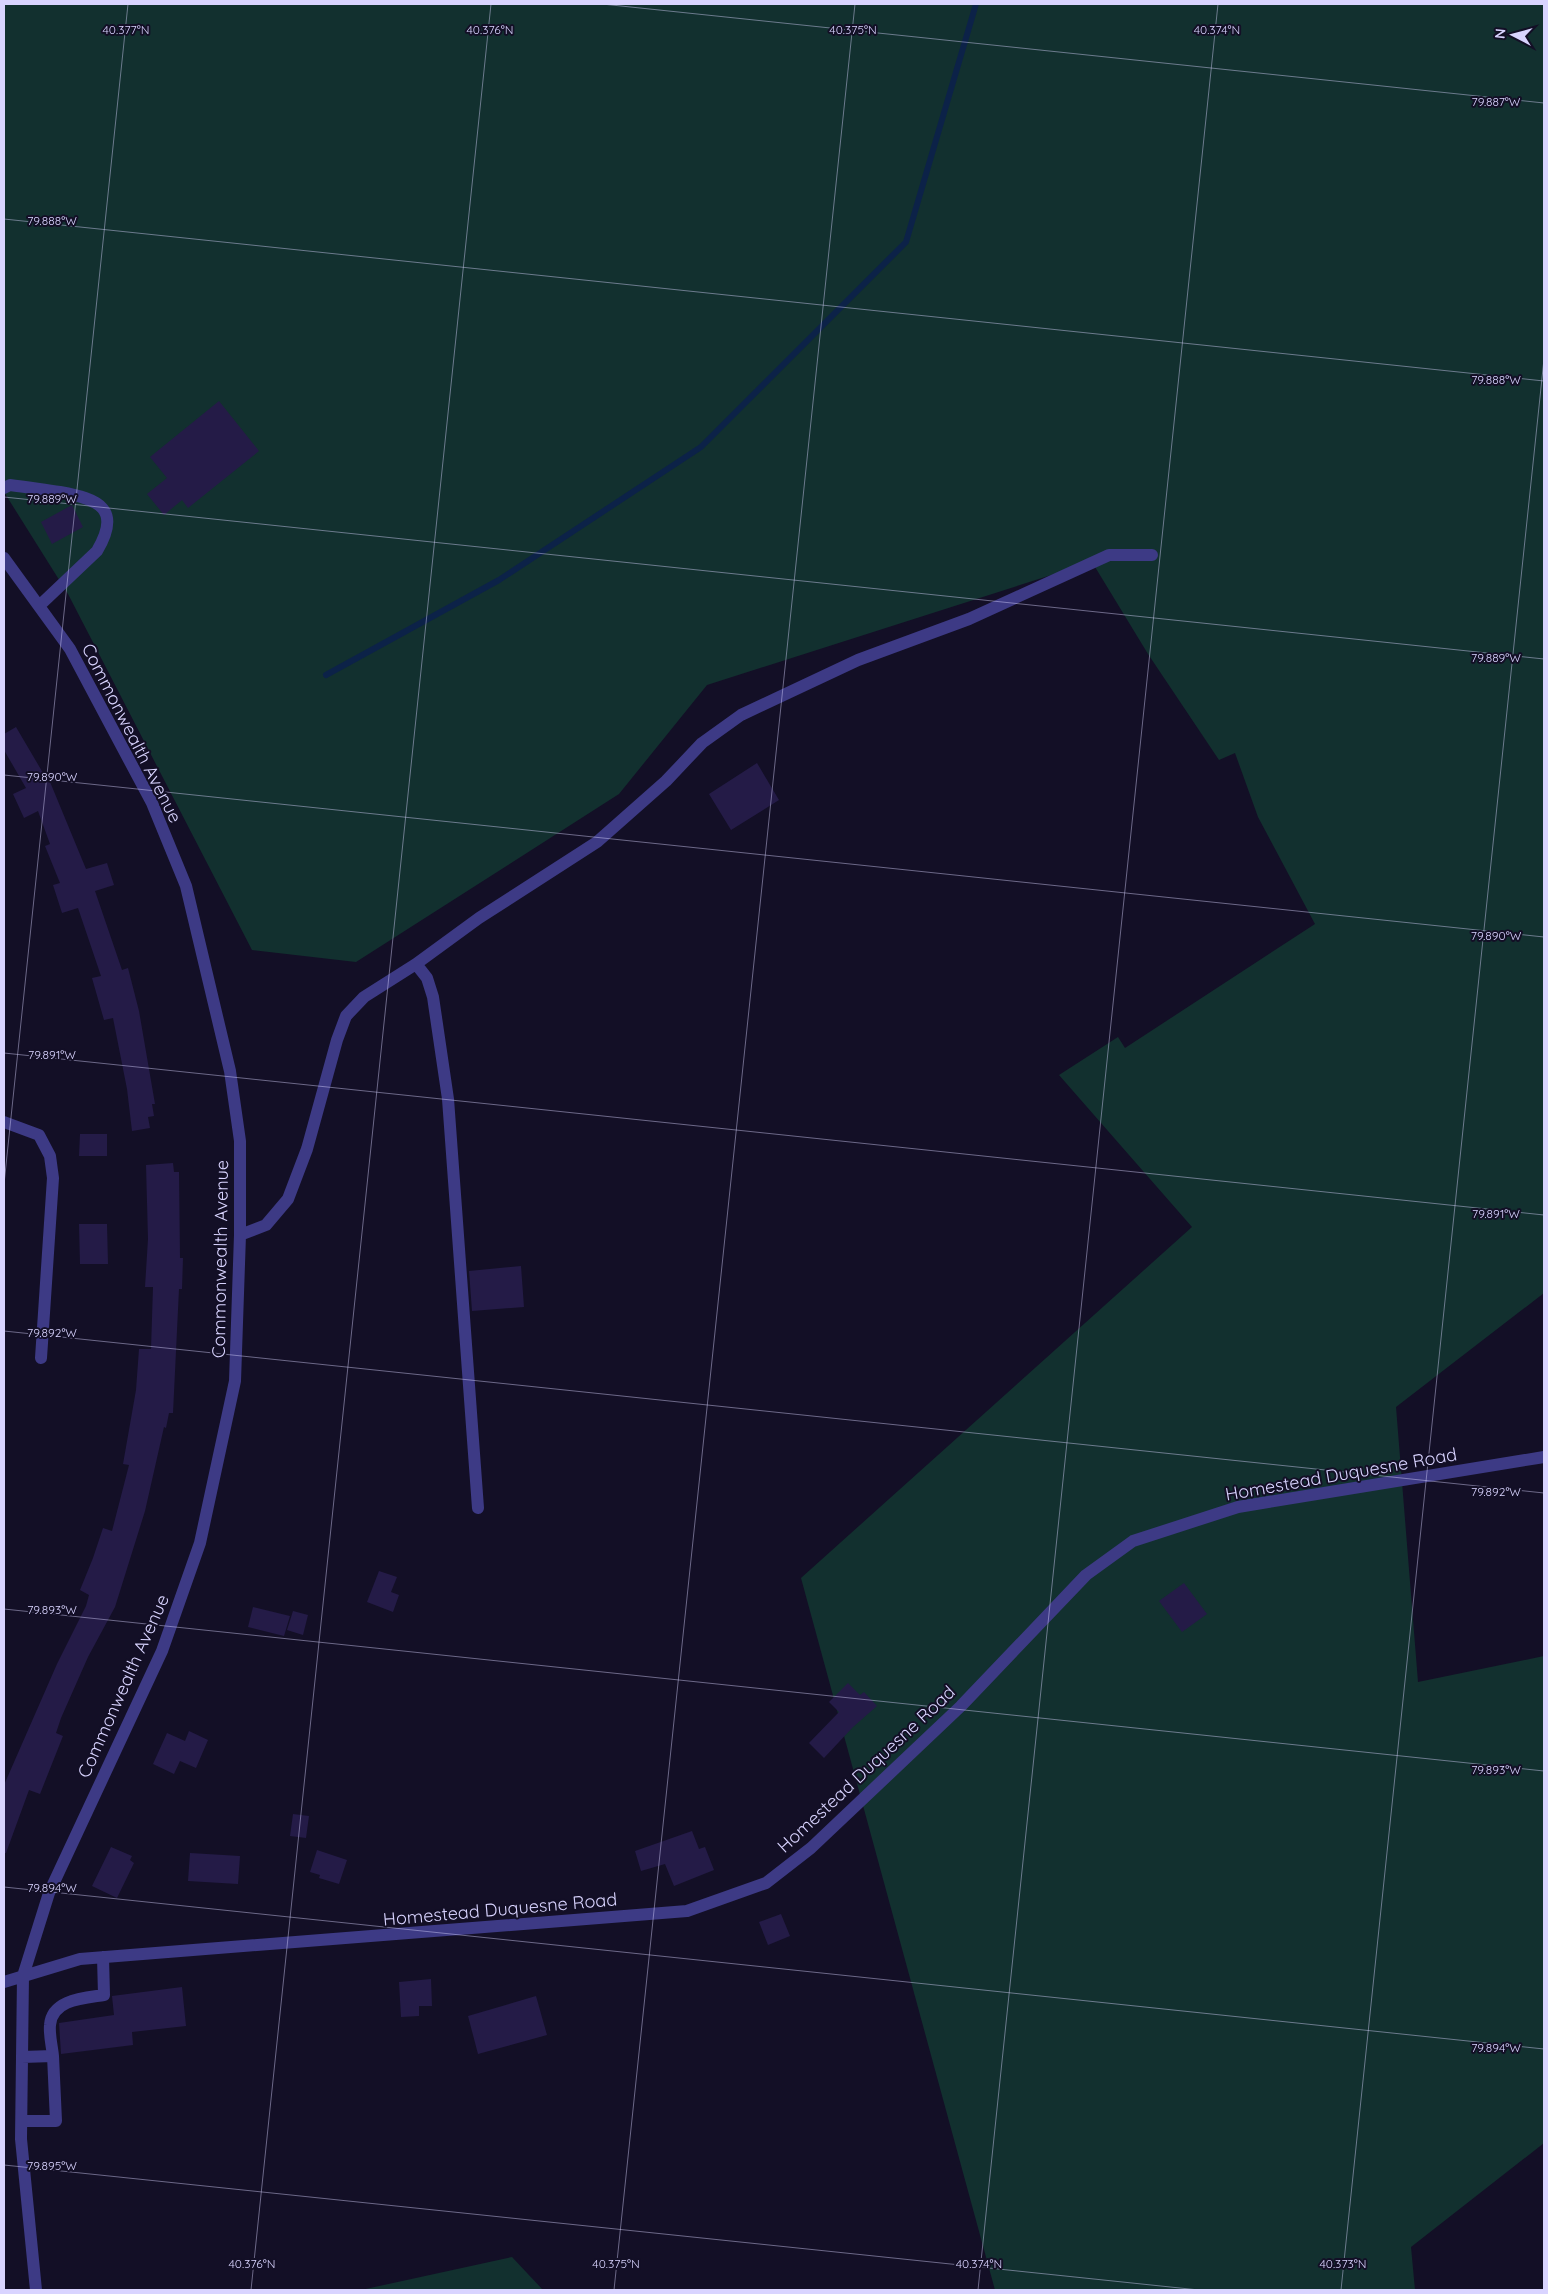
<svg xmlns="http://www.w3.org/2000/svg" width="1548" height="2294" viewBox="0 0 1548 2294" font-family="Quicksand,sans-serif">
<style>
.green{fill:#12302f}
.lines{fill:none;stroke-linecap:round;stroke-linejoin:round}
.stream{stroke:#0c2248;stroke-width:6}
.building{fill:#241b47}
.minor{stroke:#3d3a85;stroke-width:12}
.ticks{fill:none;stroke:#d9d4ff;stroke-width:1;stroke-opacity:0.45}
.labels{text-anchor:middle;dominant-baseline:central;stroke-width:4;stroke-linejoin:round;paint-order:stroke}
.street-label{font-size:18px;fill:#d9d4ff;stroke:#130f26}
.ticks-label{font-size:12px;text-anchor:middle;fill:#d9d4ff;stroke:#130f26;stroke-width:4;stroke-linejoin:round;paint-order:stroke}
</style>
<rect width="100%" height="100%" fill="#130f26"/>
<path class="green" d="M4 4H1544V1293L1396 1407 1418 1682 1544 1656V2143L1411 2247 1415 2290H995L801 1578 1192 1227 1059 1075 1118 1037 1125 1048 1315 924 1258 817 1235 753 1219 760 1148 654 1092 562 707 685 619 794 356 962 252 950 68 594 4 492Z
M512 2257 543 2290H361Z"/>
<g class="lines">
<path class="stream" d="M326 675 499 580 701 447 906 242 976 4"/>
</g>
<path class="building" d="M219 401 259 451 188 508 182 500 164 515 147 494 167 478 150 457Z
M72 505 83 527 52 544 41 522Z
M16 727 46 778 48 777 86 869 107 863 114 885 95 891 122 970 128 968 139 1011 155 1104H152L154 1116 148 1117 150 1128 132 1131 127 1089 113 1018 104 1020 92 978 101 976 78 908 62 913 53 885 60 883 45 846 50 844 38 811 24 818 13 794 26 788 4 750V734Z
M757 763 779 800 731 830 709 794Z
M80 1134H107V1156H79Z
M173 1163 174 1172H179L180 1258H183L182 1289H179L173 1413H169L166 1428 164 1427 145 1511 115 1607 88 1657 61 1718 56 1733 63 1736 40 1794 29 1790 6 1853H4V1785L57 1664 86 1606 89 1595 80 1590 93 1558 103 1528 112 1531 129 1465 123 1464 136 1390 139 1349H151L153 1287H145L148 1239 146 1165Z
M79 1224H107L108 1264H80Z
M521 1266 524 1307 472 1311 469 1271Z
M379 1571 397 1577 391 1592 399 1595 393 1612 367 1602Z
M1184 1583 1207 1614 1182 1632 1159 1601Z
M253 1607 290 1616 284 1636 248 1627Z
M293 1611 308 1615 303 1635 287 1630Z
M848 1683 860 1695 864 1692 877 1706 853 1727 824 1758 809 1743 839 1712 829 1702Z
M189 1731 208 1740 196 1768 180 1761 174 1774 153 1764 167 1733 185 1741Z
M293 1814 309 1816 306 1838 290 1836Z
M692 1831 699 1849 705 1847 714 1870 674 1886 665 1864 641 1871 635 1851Z
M111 1847 132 1856 130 1860 134 1863 117 1898 92 1886Z
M317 1850 347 1860 339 1884 319 1878 320 1875 310 1872Z
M190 1853 240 1856 238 1884 188 1881Z
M781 1914 790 1936 768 1945 759 1922Z
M431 1979 432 2006H419V2016L401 2017 399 1982Z
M182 1987 186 2026 132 2032 133 2045 61 2054 59 2023 114 2015 112 1996Z
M536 1996 547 2035 478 2054 468 2016Z"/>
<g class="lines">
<path class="minor" d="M4 488 10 485C27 487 44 490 60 492 99 499 122 509 97 551L39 606
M4 558 70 649 152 803 186 886 230 1071 240 1141V1235L235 1381 200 1543 162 1651 49 1893 23 1976 21 2139 36 2290
M416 964 427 978 433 997 448 1099 478 1508
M4 1122 39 1135 50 1156 53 1178 41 1358
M240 1235 266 1225 288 1199 307 1149 337 1040 346 1016 364 997 416 964 479 918 597 842 666 781 702 743 741 715 858 660 969 619 1109 555H1152
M4 1982 80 1959 687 1911 766 1883 811 1848 961 1706 1086 1575 1133 1541 1238 1507 1544 1457
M53 2056C52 2046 49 2035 50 2025 52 1999 85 1998 104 1995L103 1957
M22 2121H56L53 2056 22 2057"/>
</g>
<path class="ticks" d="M602 4 1544 103M4 219 1544 381M4 497 1544 659M4 775 1544 937M4 1053 1544 1215M4 1184 128 4M4 1331 1544 1493M4 1609 1544 1771M4 1887 1544 2049M4 2165 1199 2290M251 2290 491 4M614 2290 855 4M978 2290 1218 4M1341 2290 1544 359"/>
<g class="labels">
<g class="street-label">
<text transform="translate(132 733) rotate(63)">Commonwealth Avenue</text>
<text transform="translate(220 1259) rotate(-89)">Commonwealth Avenue</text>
<text transform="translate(1341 1474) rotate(-10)">Homestead Duquesne Road</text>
<text transform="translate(123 1686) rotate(-66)">Commonwealth Avenue</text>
<text transform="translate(866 1769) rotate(-43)">Homestead Duquesne Road</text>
<text transform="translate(500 1909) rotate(-5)">Homestead Duquesne Road</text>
</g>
</g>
<g class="ticks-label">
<text x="126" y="34">40.377°N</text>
<text x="490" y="34">40.376°N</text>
<text x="853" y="34">40.375°N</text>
<text x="1217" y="34">40.374°N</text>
<text x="1496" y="106">79.887°W</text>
<text x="52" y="225">79.888°W</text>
<text x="1496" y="384">79.888°W</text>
<text x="52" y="503">79.889°W</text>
<text x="1496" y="662">79.889°W</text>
<text x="52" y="781">79.890°W</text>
<text x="1496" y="940">79.890°W</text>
<text x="52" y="1059">79.891°W</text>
<text x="1496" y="1218">79.891°W</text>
<text x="52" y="1337">79.892°W</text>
<text x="1496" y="1496">79.892°W</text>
<text x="52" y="1614">79.893°W</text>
<text x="1496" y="1774">79.893°W</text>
<text x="52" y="1892">79.894°W</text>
<text x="1496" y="2052">79.894°W</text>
<text x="52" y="2170">79.895°W</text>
<text x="252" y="2268">40.376°N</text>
<text x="616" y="2268">40.375°N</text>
<text x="979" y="2268">40.374°N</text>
<text x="1343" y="2268">40.373°N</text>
</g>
<rect width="1548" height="2294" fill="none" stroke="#d9d4ff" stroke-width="10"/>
<g transform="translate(1513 35) rotate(276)" stroke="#130f26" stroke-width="4" paint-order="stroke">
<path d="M0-4L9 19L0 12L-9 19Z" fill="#d9d4ff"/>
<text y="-8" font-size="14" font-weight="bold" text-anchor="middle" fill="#d9d4ff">N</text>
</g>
</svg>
